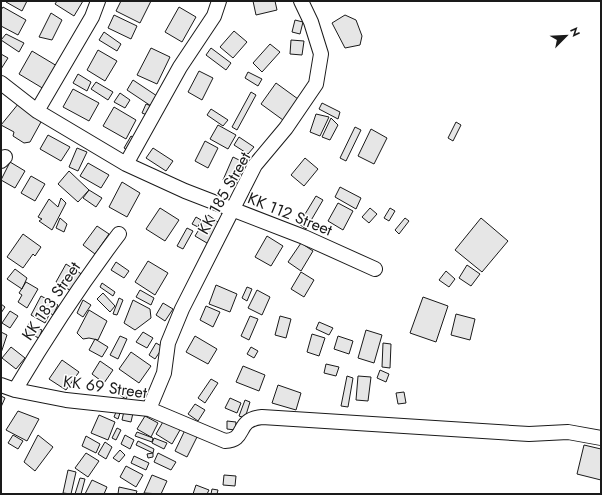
<svg xmlns="http://www.w3.org/2000/svg" width="602" height="495" viewBox="0 0 602 495" font-family="Jost,sans-serif">
<style>
.building{fill:#e6e6e6;stroke:#1a1a1a}
.lines{fill:none;stroke-linecap:round;stroke-linejoin:round}
.minor-casing{stroke:#1a1a1a;stroke-width:16}
.minor{stroke:#fff;stroke-width:14}
.labels{text-anchor:middle;dominant-baseline:central;stroke-width:3;stroke-linejoin:round;paint-order:stroke}
.street-label{font-size:16px;fill:#1a1a1a;stroke:#fff}
</style>
<rect width="100%" height="100%" fill="#fff"/>
<path class="building" d="M7 1H27L22 11 6 2Z
M57 1H83L74 16 55 4Z
M121 1H151L140 23 116 11Z
M253 1H275L277 10 256 15Z
M3 7 26 20 18 35 1 26V10Z
M179 7 196 17 182 42 165 32Z
M51 13 62 20 52 40 39 37Z
M114 15 137 26 131 39 108 28Z
M345 15 356 20 362 36 360 45 345 48 332 23Z
M295 20 303 22 300 34 292 32Z
M234 31 247 42 233 58 220 47Z
M104 32 121 44 117 51 99 40Z
M6 34 24 43 19 52 1 40Z
M291 40 304 41 302 55 290 54Z
M270 44 280 52 262 72 253 63Z
M151 48 170 57 157 84 137 75Z
M211 48 231 63 226 70 206 55Z
M98 50 117 61 105 81 87 70Z
M32 51 57 66 44 89 19 74Z
M1 54 8 58 1 69Z
M199 71 213 78 202 100 188 92Z
M248 72 262 79 258 86 245 78Z
M78 74 91 82 87 91 73 83Z
M133 80 157 96 151 106 127 90Z
M96 82 113 92 108 100 91 89Z
M276 83 298 99 283 120 261 104Z
M73 89 99 103 89 121 63 107Z
M251 92 256 95 237 130 232 127Z
M120 93 130 100 125 108 114 102Z
M19 103 41 122 30 142 24 143 13 136 14 132 1 125Z
M322 103 340 112 338 119 319 109Z
M146 104 151 106 147 115 142 113Z
M114 107 136 120 126 139 103 126Z
M211 109 228 120 223 126 207 115Z
M316 114 329 117 320 136 310 132Z
M331 118 338 125 330 140 322 137Z
M456 122 461 125 453 141 448 138Z
M218 125 236 135 228 149 210 139Z
M355 127 361 130 346 161 340 158Z
M371 129 387 138 374 164 358 156Z
M48 135 70 147 61 161 40 149Z
M131 136 136 139 129 151 124 148Z
M239 137 254 147 248 154 234 145Z
M205 141 218 148 208 168 195 161Z
M77 148 87 152 78 171 69 167Z
M153 148 173 161 166 171 146 158Z
M233 157 245 163 235 185 223 180Z
M305 158 318 169 304 186 291 175Z
M10 162 25 171 15 188 1 180Z
M88 163 109 175 101 188 80 176Z
M69 171 89 190 78 202 58 184Z
M31 176 45 184 35 201 21 193Z
M122 182 140 193 127 217 109 207Z
M340 187 361 198 356 209 335 197Z
M89 190 102 198 96 207 83 198Z
M316 196 323 200 306 229 299 224Z
M61 198 66 203 52 230 39 221 42 219 38 217 49 199 58 207Z
M338 203 353 211 343 230 328 221Z
M160 208 179 220 165 241 146 229Z
M370 208 377 214 369 223 362 217Z
M390 208 395 211 389 221 384 218Z
M208 215 224 226 212 246 195 236Z
M196 217 201 220 198 227 192 224Z
M60 218 67 224 64 232 56 228Z
M405 218 409 221 399 234 395 230Z
M481 218 508 241 482 272 455 250Z
M97 226 109 234 95 254 83 245Z
M187 228 193 231 183 249 177 246Z
M23 234 41 247 35 256 33 254 23 268 7 257Z
M267 236 283 246 271 266 255 257Z
M301 243 313 251 301 271 288 262Z
M148 261 168 273 155 295 135 282Z
M116 262 129 271 124 278 111 270Z
M66 264 83 275 73 292 56 282Z
M467 265 480 274 471 286 459 278Z
M15 269 27 278 22 289 7 279Z
M446 271 455 279 449 287 439 280Z
M301 272 314 280 304 297 291 289Z
M26 282 38 289 27 308 18 302 22 295 19 293Z
M102 283 115 292 113 296 100 287Z
M216 285 237 294 230 312 209 304Z
M247 287 252 289 247 301 242 298Z
M140 290 154 298 151 305 136 297Z
M257 290 270 297 262 315 248 308Z
M103 293 115 306 110 312 97 299Z
M41 296 58 305 53 315 50 313 45 323 31 315Z
M423 297 448 306 436 342 410 333Z
M119 298 123 300 117 315 113 314Z
M83 300 91 305 83 317 77 313Z
M133 300 150 309 151 318 135 330 124 323Z
M163 303 173 309 165 321 156 315Z
M1 304 5 307 1 313Z
M206 306 220 312 213 327 200 320Z
M89 310 107 321 98 340 89 338 83 339 77 333Z
M10 311 18 316 10 328 2 323Z
M456 314 475 319 470 340 451 335Z
M250 316 258 319 249 340 241 336Z
M280 316 291 319 286 338 275 335Z
M319 322 333 328 329 335 316 329Z
M28 324 42 330 39 338 25 332Z
M366 330 382 335 374 363 358 358Z
M1 332 7 335 1 353Z
M143 332 153 338 147 348 136 342Z
M312 334 325 338 319 356 307 352Z
M120 336 127 339 118 359 110 355Z
M195 336 217 349 208 364 186 352Z
M338 336 353 341 349 354 334 349Z
M95 339 108 347 102 357 89 350Z
M156 343 163 347 155 359 149 355Z
M383 343 391 344 390 368 382 367Z
M11 347 25 358 16 369 2 358Z
M251 347 258 351 254 358 247 354Z
M131 352 151 366 139 383 119 369Z
M62 360 79 372 66 390 49 379Z
M100 361 113 370 104 383 92 374Z
M326 364 339 367 336 376 324 373Z
M243 366 265 375 259 391 236 382Z
M380 370 389 374 386 382 377 378Z
M347 376 353 378 348 407 341 406Z
M358 376 371 377 368 401 356 400Z
M211 379 218 383 205 403 198 398Z
M278 385 301 393 296 410 272 403Z
M123 387 130 391 126 399 118 394Z
M404 392 406 403 398 404 396 393Z
M1 396 5 398 1 407Z
M230 398 241 403 237 413 225 408Z
M245 400 250 402 245 418 239 416Z
M195 404 205 410 198 421 188 414Z
M18 411 39 419 27 441 6 430Z
M124 411 133 413 131 422 122 420Z
M116 412 120 413 118 419 114 417Z
M99 415 115 422 108 440 91 433Z
M145 416 158 423 151 437 137 429Z
M164 420 180 430 172 444 156 434Z
M227 421 236 422 235 430 227 429Z
M117 428 121 430 116 440 112 438Z
M185 430 197 437 187 457 175 451Z
M137 432 153 438 152 442 135 436Z
M13 435 23 441 18 449 8 443Z
M38 435 53 447 35 471 24 462Z
M125 435 134 440 130 449 121 444Z
M86 436 100 444 96 453 82 446Z
M154 438 167 443 164 449 152 443Z
M138 441 154 449 153 453 136 445Z
M105 442 112 447 106 459 98 454Z
M584 445 601 449V480L577 474Z
M120 450 125 455 119 462 113 458Z
M86 453 99 461 88 477 75 468Z
M153 453V457L148 458 147 454Z
M158 453 176 462 171 470 154 462Z
M134 456 149 463 146 470 131 463Z
M126 466 143 475 136 487 120 477Z
M68 470 76 472 71 494 63 493Z
M152 475 167 481 161 494 144 493Z
M224 475 236 476 235 486 223 485Z
M80 478 85 479 81 494H75Z
M92 480 107 487 104 494H85Z
M196 485 209 490 207 494H193Z
M119 487 137 491 136 494H118Z
M212 489 218 490 217 494H211Z"/>
<g class="lines">
<defs>
<path id="minor" d="M1 83 37 111 126 164 185 191 304 237 375 269
M37 111 92 17 98 1
M1 161 5 157
M126 164 180 67 214 16 219 1
M1 385 15 390 66 400 149 409 225 441C248 440 234 420 262 417L529 434 568 432 601 438
M15 390C47 336 81 284 119 234
M149 409 164 373 168 343 182 309 255 165 286 128 316 84 321 54 311 22 301 1"/>
</defs>
<use href="#minor" class="minor-casing"/>
<use href="#minor" class="minor"/>
</g>
<g class="labels">
<g class="street-label">
<text transform="translate(224 193) rotate(-61)">KK 185 Street</text>
<text transform="translate(290 214) rotate(22)">KK 112 Street</text>
<text transform="translate(51 301) rotate(-56)">KK 183 Street</text>
<text transform="translate(105 387) rotate(8)">KK 69 Street</text>
</g>
</g>
<rect width="602" height="495" fill="none" stroke="#1a1a1a" stroke-width="4"/>
<g transform="translate(566 36) rotate(66)" stroke="#ffffff" stroke-width="3" paint-order="stroke">
<path d="M0-3L7 15L0 10L-7 15Z" fill="#1a1a1a"/>
<text y="-6" font-size="11" font-weight="bold" text-anchor="middle" fill="#1a1a1a">N</text>
</g>
</svg>
